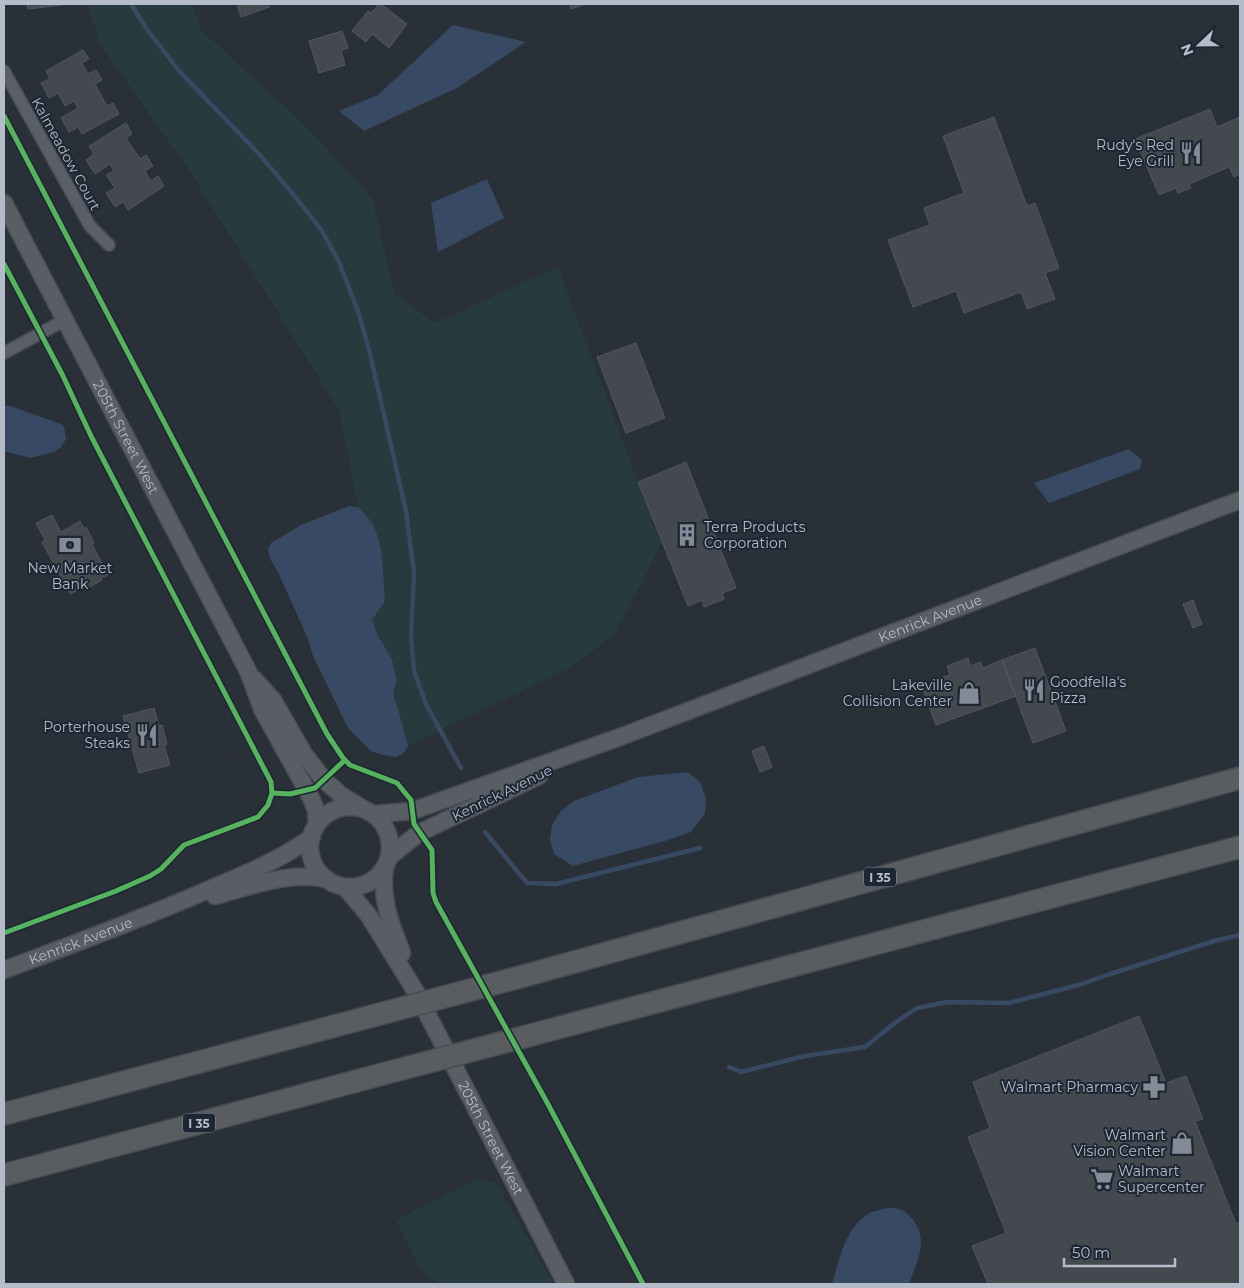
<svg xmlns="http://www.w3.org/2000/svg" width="1244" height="1288" viewBox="0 0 1244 1288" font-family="Montserrat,sans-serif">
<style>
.green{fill:#273a3e}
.water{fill:#384963}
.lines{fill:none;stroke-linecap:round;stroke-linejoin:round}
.stream{stroke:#384963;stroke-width:4.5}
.building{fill:#444950;stroke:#52575f}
.street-casing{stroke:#484c53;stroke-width:14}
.secondary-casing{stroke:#484c53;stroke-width:19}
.highway-casing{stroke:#474c53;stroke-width:24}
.street{stroke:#5a5e66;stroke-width:11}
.secondary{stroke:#595d64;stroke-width:16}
.highway{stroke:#5a5d60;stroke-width:21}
.highway-bridge-casing{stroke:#474c53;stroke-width:24;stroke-linecap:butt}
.highway-bridge{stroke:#5a5d60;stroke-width:21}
.cycleway-casing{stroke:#1d2633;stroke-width:8}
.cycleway{stroke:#56b35d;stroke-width:5}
.labels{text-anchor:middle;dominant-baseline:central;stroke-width:4;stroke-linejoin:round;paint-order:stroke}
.shield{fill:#1d2633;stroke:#878f9c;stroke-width:1}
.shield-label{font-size:12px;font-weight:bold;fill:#b4bcc9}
.poi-label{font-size:14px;fill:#b4bcc9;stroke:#1d2633;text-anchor:end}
.street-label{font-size:14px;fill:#b4bcc9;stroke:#1d2633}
</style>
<rect width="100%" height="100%" fill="#2a3038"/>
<path class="green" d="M88 4H192L201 30 305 125 372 198 395 294 435 323 558 267 661 544 615 634 573 666 408 746 399 712 394 697V688L397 681 392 659 378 636 372 620 385 601 370 520 358 507 339 410 189 170 100 44Z
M478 1178 497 1183 553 1284H440L421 1270 396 1220Z"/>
<path class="water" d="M453 25 526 42 457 88 364 131 339 111 378 95Z
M487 179 504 218 438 252 431 203Z
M4 406H10L61 424 64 427 66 439 61 447 54 452 30 458 4 451Z
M1129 449 1142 460 1140 469 1049 503 1034 483Z
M349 506 358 507C364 514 372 520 375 529 384 551 383 578 385 601L372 620 378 636 392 659 397 681 394 688V697L399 712 408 746 403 754 396 757 383 755 371 751 348 728 313 656 308 639 277 570 270 559 268 549 271 543 301 525Z
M688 772 700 782 706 798 705 813 691 832 668 840 573 866 554 854 550 840 552 825 561 811 574 801 638 777Z
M887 1208C901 1208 905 1210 914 1221 929 1241 916 1264 909 1284H832C839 1261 845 1228 868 1214 873 1211 881 1210 887 1208Z"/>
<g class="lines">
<path class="stream" d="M131 4 146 28 179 71 260 155 306 210 322 231 339 262 358 311 370 354 406 511 414 573 411 636 414 671 426 704 461 768
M485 832 527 883 556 884 700 848
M729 1067 741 1072 805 1056 865 1047 896 1022 917 1008 948 1002 1009 1003 1082 984 1107 975 1214 941 1240 935"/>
</g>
<path class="building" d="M27 4H71L28 9Z
M237 4H268L269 7 241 17Z
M379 4H381L407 24 389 48 372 34 366 42 352 31 368 11 371 13Z
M570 4H586L571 9Z
M342 31 348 48 341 50 345 65 319 73 309 41Z
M83 50 89 59 82 63 88 74 96 70 102 80 95 84 107 106 113 103 119 114 82 134 78 127 69 132 61 118 78 108 74 101 65 106 58 93 49 98 41 83 50 79 46 71Z
M1210 109 1217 127 1240 117V174L1234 177 1229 167 1189 184 1191 188 1178 193 1176 188 1159 195 1135 139Z
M994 117 1027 206 1035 203 1059 268 1045 273 1055 299 1027 309 1021 292 964 313 956 291 913 307 888 240 930 225 924 208 964 193 943 136Z
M126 123 132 134 126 138 140 159 146 155 153 166 145 171 151 181 158 176 164 186 128 210 123 202 115 207 106 193 115 188 106 175 114 171 110 164 95 174 86 160 94 154 89 146Z
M636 343 665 418 626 433 597 357Z
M686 462 736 588 722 593 724 599 704 607 702 600 688 606 638 482Z
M52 515 61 532 80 521 84 529 86 527 94 543 92 544 108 575 101 578 102 580 86 589 85 586 70 594 42 542 45 540 36 523Z
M1193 600 1202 624 1193 628 1183 604Z
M1035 648 1066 731 1033 743 1002 660Z
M968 658 970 666 981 662 983 668 1002 660 1016 696 936 725 923 690 943 683 941 678 950 675 947 666Z
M154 708 159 726 162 725 167 744 164 745 170 765 139 773 123 716Z
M764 746 772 767 760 772 752 751Z
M1139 1016 1166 1083 1186 1076 1203 1119 1195 1121 1236 1224 1240 1222V1284H988L972 1246 1006 1233 968 1137 990 1128 973 1082Z"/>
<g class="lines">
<defs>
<path id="street" d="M4 71 90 226 109 245
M4 353 65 320"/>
<g id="secondary">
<path id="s1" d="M4 203 248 671 262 709 311 798 316 810 317 825"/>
<path d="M254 679 273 700 304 754 324 780 341 795 362 808"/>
<circle cx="350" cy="847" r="40"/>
<path id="s2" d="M374 814 412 811 620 737 1240 500"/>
<path d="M389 857 419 833 539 776"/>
<path d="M385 867C380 899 391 924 402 953"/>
<path id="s3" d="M345 887 369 916 416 992 566 1284"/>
<path d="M215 896C252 886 288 871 327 879"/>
<path id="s4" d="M4 970C73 944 142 919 210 889 245 874 280 860 312 837"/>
</g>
<path id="highway" d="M520 977 1240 778
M550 1030 1240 847
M4 1114 376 1015
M4 1175 394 1071"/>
</defs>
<use href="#street" class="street-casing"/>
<use href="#secondary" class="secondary-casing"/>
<use href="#highway" class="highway-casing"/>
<use href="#street" class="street"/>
<use href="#secondary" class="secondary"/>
<use href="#highway" class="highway"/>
<defs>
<path id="highway-bridge" d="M376 1015 520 977
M394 1071 550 1030"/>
</defs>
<use href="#highway-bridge" class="highway-bridge-casing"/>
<use href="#highway-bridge" class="highway-bridge"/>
<defs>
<path id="cycleway" d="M4 116 327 734 343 758 350 765 397 783 411 800 414 824 432 850 433 893 436 902 549 1106 643 1284
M4 264 62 374 92 438 271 782 272 793 268 805 258 817 184 845 161 869 150 876 116 891 4 933
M272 793 290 794 315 788 345 760"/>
</defs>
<use href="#cycleway" class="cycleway-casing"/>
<use href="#cycleway" class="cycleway"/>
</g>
<defs>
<symbol id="restaurant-bare" viewBox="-9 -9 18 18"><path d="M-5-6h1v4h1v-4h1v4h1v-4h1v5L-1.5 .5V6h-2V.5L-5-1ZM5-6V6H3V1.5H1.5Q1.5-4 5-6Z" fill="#848b96" stroke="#1d2633" stroke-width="2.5" paint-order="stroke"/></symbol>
<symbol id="building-bare" viewBox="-9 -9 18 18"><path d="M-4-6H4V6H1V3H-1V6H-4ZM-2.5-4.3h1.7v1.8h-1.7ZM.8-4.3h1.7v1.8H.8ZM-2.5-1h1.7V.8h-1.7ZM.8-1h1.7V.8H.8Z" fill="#848b96" stroke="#1d2633" stroke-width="2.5" paint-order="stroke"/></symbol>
<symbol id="bank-bare" viewBox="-9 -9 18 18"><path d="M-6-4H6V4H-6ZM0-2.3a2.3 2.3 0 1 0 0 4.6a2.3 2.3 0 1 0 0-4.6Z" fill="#848b96" stroke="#1d2633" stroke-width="2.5" paint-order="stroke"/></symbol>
<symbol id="shop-bare" viewBox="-9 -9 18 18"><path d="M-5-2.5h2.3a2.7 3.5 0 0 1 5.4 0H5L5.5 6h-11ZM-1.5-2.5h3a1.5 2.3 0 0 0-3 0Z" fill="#848b96" stroke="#1d2633" stroke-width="2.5" paint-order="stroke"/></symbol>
<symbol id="pharmacy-bare" viewBox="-9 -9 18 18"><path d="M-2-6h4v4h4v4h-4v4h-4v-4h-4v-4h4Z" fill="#848b96" stroke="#1d2633" stroke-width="2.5" paint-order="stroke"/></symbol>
<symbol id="supermarket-bare" viewBox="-9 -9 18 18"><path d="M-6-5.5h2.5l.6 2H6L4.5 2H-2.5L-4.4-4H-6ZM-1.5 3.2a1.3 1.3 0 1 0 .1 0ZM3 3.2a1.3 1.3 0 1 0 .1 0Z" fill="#848b96" stroke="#1d2633" stroke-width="2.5" paint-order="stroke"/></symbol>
</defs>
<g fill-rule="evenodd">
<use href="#restaurant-bare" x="1175" y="137" width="32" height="32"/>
<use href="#building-bare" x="671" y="519" width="32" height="32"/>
<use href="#bank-bare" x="54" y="529" width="32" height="32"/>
<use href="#restaurant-bare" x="1018" y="674" width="32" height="32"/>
<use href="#shop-bare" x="953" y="677" width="32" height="32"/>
<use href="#restaurant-bare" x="131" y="719" width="32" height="32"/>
<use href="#pharmacy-bare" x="1138" y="1071" width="32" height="32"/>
<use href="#shop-bare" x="1166" y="1127" width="32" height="32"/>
<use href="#supermarket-bare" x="1086" y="1163" width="32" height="32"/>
</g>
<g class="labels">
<g class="shield">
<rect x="864" y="867.5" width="32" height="19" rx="4"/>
<rect x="183" y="1113.5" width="32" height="19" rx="4"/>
</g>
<g class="shield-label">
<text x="880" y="877">I 35</text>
<text x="199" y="1123">I 35</text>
</g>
<g class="poi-label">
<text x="1174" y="145">Rudy's Red<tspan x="1174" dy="16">Eye Grill</tspan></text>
<text x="704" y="527" text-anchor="start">Terra Products<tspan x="704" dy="16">Corporation</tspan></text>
<text x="70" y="568" text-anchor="middle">New Market<tspan x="70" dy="16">Bank</tspan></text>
<text x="1050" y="682" text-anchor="start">Goodfella's<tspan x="1050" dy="16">Pizza</tspan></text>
<text x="952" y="685">Lakeville<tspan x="952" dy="16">Collision Center</tspan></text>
<text x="130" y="727">Porterhouse<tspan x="130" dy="16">Steaks</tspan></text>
<text x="1138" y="1087">Walmart Pharmacy</text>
<text x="1166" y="1135">Walmart<tspan x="1166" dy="16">Vision Center</tspan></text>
<text x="1118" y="1171" text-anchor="start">Walmart<tspan x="1118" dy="16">Supercenter</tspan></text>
</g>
<g class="street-label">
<text transform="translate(66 154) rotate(61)">Kalmeadow Court</text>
<text stroke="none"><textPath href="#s1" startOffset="264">205th Street West</textPath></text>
<text stroke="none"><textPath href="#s2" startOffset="591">Kenrick Avenue</textPath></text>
<text transform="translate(502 793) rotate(-26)">Kenrick Avenue</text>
<text stroke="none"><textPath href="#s4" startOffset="82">Kenrick Avenue</textPath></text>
<text stroke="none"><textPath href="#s3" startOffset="291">205th Street West</textPath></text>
</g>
</g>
<rect width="1244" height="1288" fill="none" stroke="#b4bcc9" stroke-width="10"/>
<g transform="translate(1199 45) rotate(248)" stroke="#1d2633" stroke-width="4" paint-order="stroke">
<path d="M0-4L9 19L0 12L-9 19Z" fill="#b4bcc9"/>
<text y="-8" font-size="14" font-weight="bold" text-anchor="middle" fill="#b4bcc9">N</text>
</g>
<path d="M1064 1258v8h111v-8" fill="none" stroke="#b4bcc9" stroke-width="2.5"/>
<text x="1072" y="1258" font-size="15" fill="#b4bcc9" stroke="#1d2633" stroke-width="4" paint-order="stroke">50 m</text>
</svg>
